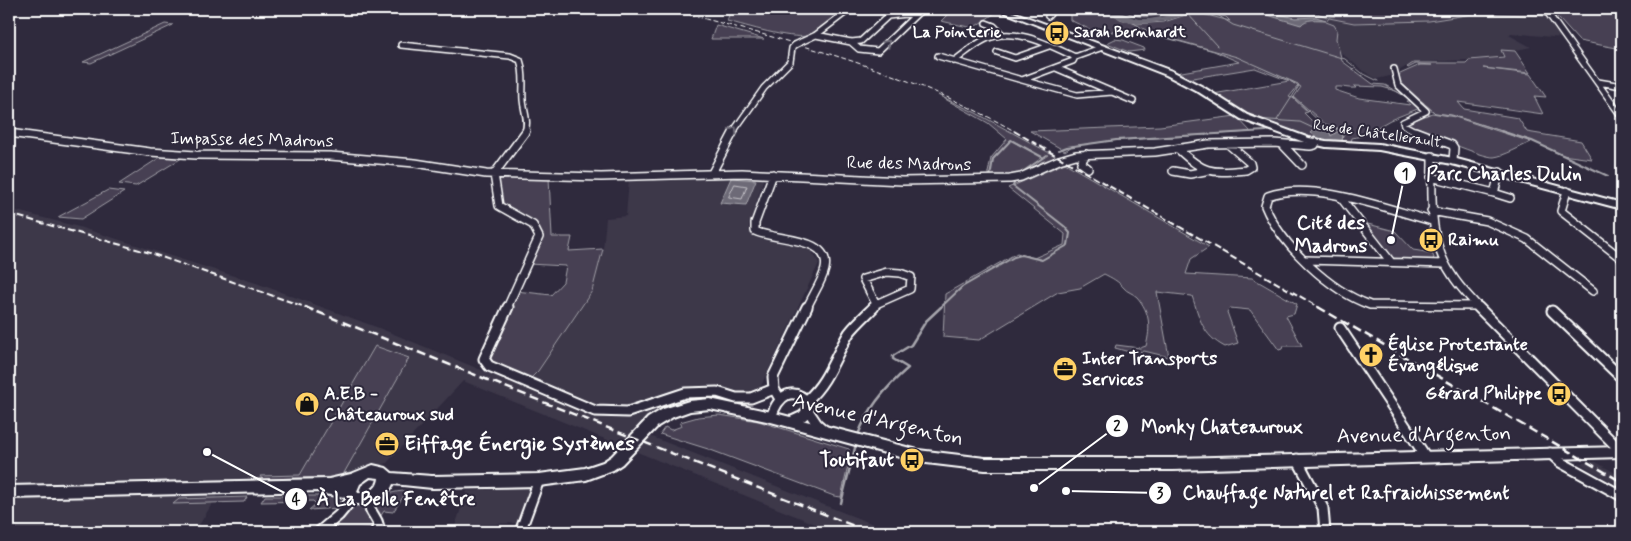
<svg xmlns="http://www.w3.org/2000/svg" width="1631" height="541" viewBox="0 0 1631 541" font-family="Mynerve,sans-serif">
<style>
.built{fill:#3c3749}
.green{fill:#464152;stroke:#a2a0a8;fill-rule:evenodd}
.water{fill:#6d6a77;stroke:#a7a6ad}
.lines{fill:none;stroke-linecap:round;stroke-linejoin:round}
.shore{stroke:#c5c3c9;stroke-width:1}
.stream-far2{stroke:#a7a6ad;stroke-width:1}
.stream-far1{stroke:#a7a6ad;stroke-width:2}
.stream{stroke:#a7a6ad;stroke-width:2.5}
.river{fill:#6d6a77;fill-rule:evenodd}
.minor-far2-casing{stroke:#fff;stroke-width:8}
.minor-far1-casing{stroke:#fff;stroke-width:10}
.minor-casing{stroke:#fff;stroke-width:13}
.secondary-casing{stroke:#fff;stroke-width:4}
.minor-far2{stroke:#2f2a3d;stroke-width:5}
.minor-far1{stroke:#2f2a3d;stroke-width:7}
.minor{stroke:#2f2a3d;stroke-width:9}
.secondary{fill:#2f2a3d;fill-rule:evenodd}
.rail-far2{stroke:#fff;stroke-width:1;stroke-dasharray:5 2.5;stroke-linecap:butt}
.rail-far1{stroke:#fff;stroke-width:2;stroke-dasharray:7 3;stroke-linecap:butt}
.rail{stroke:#fff;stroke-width:2.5;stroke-dasharray:9 4.5;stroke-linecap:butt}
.minor-bridge-casing{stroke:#fff;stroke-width:8;stroke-linecap:butt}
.minor-bridge{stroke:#2f2a3d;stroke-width:5}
.oneway{stroke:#6d6a77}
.labels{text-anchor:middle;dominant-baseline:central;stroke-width:4;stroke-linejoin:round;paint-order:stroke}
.far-poi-label{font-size:15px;font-weight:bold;fill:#fff;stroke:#2f2a3d;text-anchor:start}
.far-street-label{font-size:15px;fill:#fff;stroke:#2f2a3d}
.far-neighbourhood-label{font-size:16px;font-weight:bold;fill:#fff;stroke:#2f2a3d}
.street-label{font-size:18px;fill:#fff;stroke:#2f2a3d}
.poi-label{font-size:18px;font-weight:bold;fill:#fff;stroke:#2f2a3d;text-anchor:start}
.quarter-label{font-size:20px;font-weight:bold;fill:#fff;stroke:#2f2a3d}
.near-street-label{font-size:21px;fill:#fff;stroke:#2f2a3d}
.near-poi-label{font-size:21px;font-weight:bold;fill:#fff;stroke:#2f2a3d;text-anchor:start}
.leader{fill:none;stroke:#fff;stroke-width:2}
.callout-dot{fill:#fff;stroke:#2f2a3d;stroke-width:2}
.mark-label{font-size:15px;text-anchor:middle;font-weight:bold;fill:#111}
.callout-label{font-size:19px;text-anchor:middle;font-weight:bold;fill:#fff;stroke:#2f2a3d;stroke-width:4;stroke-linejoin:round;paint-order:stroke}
</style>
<rect width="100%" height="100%" fill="#2f2a3d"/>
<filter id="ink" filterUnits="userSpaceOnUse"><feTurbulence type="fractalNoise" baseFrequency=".02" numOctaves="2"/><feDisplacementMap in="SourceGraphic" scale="10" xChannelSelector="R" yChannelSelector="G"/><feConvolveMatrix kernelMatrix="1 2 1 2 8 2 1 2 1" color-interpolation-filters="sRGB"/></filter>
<g filter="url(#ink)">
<path class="built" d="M1479 13 1547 16 1562 38 1511 33 1509 35 1531 47 1503 53 1500 57 1485 59 1412 63 1390 76 1377 79 1363 71 1340 52 1336 39V30L1334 25 1326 22 1329 18 1354 23 1429 21Z
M764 177 749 227 753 235 808 245 819 263 752 405 720 398 701 397 675 401 652 413 622 446 463 381 387 463 343 477 226 481 195 532H9V209L79 227 256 283 379 328 523 387 538 371 592 291 603 249 606 218 626 216 629 178Z
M650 436 842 512 894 532H835L637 452Z
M1596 462 1622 477V488L1579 463Z
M530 486 518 523 455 526 467 491Z"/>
<path class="green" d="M731 9H757V11L781 13 783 10 839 13C830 21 819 34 808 36 787 39 748 26 727 21Z
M939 9H992L998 11 973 28 941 21 947 15 929 12Z
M1062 9H1106L1120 19 1136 24 1164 22 1195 12 1230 21 1226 17 1197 10 1207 9H1279L1294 15H1314L1317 13 1327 17 1335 16 1317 9H1542L1547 16 1479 13 1429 21 1354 23 1329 18 1326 22 1334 25 1337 30 1336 39 1342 61 1373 84 1385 85 1410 99 1396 91 1382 87 1354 86 1356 88C1348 89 1342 86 1335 87V90L1359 98 1410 105 1407 101H1410L1420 108 1390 120 1362 136 1352 138 1351 142C1301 141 1254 121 1213 94L1289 81 1255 68 1187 79 1176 73 1239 62 1214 51 1148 33H1126L1091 30 1070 20V15ZM1290 81 1301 87 1294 97 1325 124 1338 128 1330 132 1331 136 1337 132H1347L1343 135 1342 141 1312 131 1321 124 1314 123 1304 113 1308 112 1293 98 1289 97 1298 86Z
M1123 9H1177C1159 15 1139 23 1123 9Z
M1550 9H1622V49L1579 41Z
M165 24 173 25 91 63 83 62Z
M716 25 764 39H711Z
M1115 39 1123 40 1144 48 1145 50 1129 52 1107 43Z
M1501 50 1515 51 1530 73 1483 68 1530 74 1546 97 1534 96 1543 114 1458 102 1464 109 1518 118 1527 132 1581 141 1592 159 1562 155 1532 141 1452 115 1435 113 1399 81 1398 75 1400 74 1420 65H1432L1416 64 1408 68 1407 67 1413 63H1466L1469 60 1504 57Z
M938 95 976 113 1057 157 1041 162 1033 170 1024 175 987 178 991 158 1007 139 988 123Z
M1432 113 1455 117 1531 142C1522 146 1504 156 1494 157 1483 158 1424 132 1409 126L1408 123Z
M1236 116 1251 132 1110 141 1072 146 1065 151 1030 131 1160 126Z
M162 156 182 158 136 186 119 184Z
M1065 163 1209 247 1191 259 1186 274 1252 278 1297 304 1294 314 1286 316 1302 346H1283L1282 349 1279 350 1250 310 1230 308 1227 312 1238 343 1225 347C1202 335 1200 319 1192 296L1157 292 1169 357 1144 351 1133 353 1115 348 1116 345 1140 348 1146 346C1151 327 1150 312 1137 297 1133 293 1127 292 1124 288 1118 281 1112 278 1104 274L1080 288 1058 292 979 340 943 337 945 294 1017 253 1034 258 1064 245 1065 234 1008 188Z
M498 176 549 178 552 237H572L569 251 603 249 592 291 538 371 529 380 491 364 487 358 516 291 551 295 563 282 566 266 528 264 541 235 539 229 501 205 496 178Z
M108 190 124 192 81 219 58 217Z
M1364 223 1395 231 1413 250 1432 253 1434 258 1432 260 1392 258Z
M375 346 409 358 344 473 351 472 343 477 262 479 260 476 300 475Z
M719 415 758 421 849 449 850 457 841 497 834 496 708 449 660 434 665 427 671 430 682 426 680 422 698 417Z
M407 491 393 512 384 511 380 517 375 506C381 494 395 491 407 491Z
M265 496H333L337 497 340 503 339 508 309 510 316 504 313 501 261 502Z
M247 497 244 502 173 504 179 499Z
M353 506H366L365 511 374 523 375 528 332 532 337 527 333 525Z"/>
<path class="water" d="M1260 9 1295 18 1316 17 1326 20C1317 20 1306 18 1301 25L1264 14 1248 12 1250 10Z
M1320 124 1339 129 1330 132 1331 136 1340 130 1347 132 1343 135 1342 141 1321 140 1311 133Z
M731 178 756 180 746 205 720 203Z"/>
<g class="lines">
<path class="shore" d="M735 184 747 186 742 199 729 197Z"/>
<path class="stream-far2" d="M1191 11 1219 16 1233 25 1345 59 1362 73 1378 81
M1186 12 1217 46
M1130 21 1151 33 1237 57 1298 84 1299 86 1277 120
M1411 94 1424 103
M1293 97 1322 124
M1426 105 1435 113 1450 115 1505 132
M1255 119 1300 122 1315 129
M1245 132 1269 131 1250 122"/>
<path class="stream-far1" d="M1501 131 1532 141 1608 176
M1059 150 1067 147 1116 140 1266 131
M1018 175 1047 155
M990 177 993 159 1011 140 1042 157
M940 308 962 287 1014 257 1021 255 1042 260 1068 245 1070 233 1064 226 1013 186 1015 181"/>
<path class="stream" d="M858 435C868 408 886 387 908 368L893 359V356L911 345 926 321 941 307
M841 503 856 444"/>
<path class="river" d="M1106 9C1119 8 1129 19 1143 19 1164 19 1184 8 1205 9 1199 13 1190 14 1183 16 1157 23 1127 31 1106 9Z"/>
<defs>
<path id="minor-far2" d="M1042 9 1050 14 1048 16
M1545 9 1622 117
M986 23 994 26 1003 35
M816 35 851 42 861 41 888 16 917 13
M801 42 816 35 850 9
M851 42 859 49 878 51 922 9
M401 45 510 56 520 60C525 74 522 87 523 100 524 112 529 121 525 132
M997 52 1015 58 1049 46
M938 56 1022 80 1073 61 1075 57 1100 48
M954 61C964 54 975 44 986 39 1015 26 1049 45 1075 57
M1056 68 1133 101
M1394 69 1398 85 1426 111 1403 122 1404 125 1417 132
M1022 80 1077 95 1112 92
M1598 82 1622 86
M733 132 764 88 790 62 792 48 795 45"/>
<path id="minor-far1" d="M1415 131 1452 145 1454 148 1453 161
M9 133 150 152 196 155 330 156 415 163 486 174 601 177 742 173 902 181 1010 179 1021 177 1059 160 1076 155 1155 152 1208 144 1274 143 1310 146 1315 145 1316 142
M1282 144 1302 165
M1178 149C1205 174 1210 173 1246 170L1251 167 1250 163 1228 144
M1086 154 1081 163 1088 168
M1432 156C1432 196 1428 241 1452 275 1459 287 1470 297 1479 308
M1173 171 1190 174 1205 171
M712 173 734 131
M494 174 526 131
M494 174 499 206 533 225 539 237 507 308
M773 174 755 223V231C775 241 832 236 825 269 822 282 812 296 807 308
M1431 177 1494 193 1500 172
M1567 191 1561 211 1622 259
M1494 193 1510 198
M1341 198 1391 262
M1431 211 1487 221 1527 239 1593 291
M1432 221C1387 209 1313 180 1268 196L1265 206C1281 245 1330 291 1370 305L1477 306
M1306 260 1445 264
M887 272 900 273 911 277 910 289 876 304 863 279Z
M872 308 876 304"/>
<path id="minor" d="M508 307 484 359 489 366 595 411 628 412 685 393 717 392 736 398H751L774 389
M1478 307 1622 452
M1552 311 1622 378
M1340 328 1426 457
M780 399 774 389 773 377 807 307
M807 400C828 382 835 356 849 333 856 324 866 315 874 307
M809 412 817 424 824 430
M771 417C779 395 792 384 811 405L803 416 790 422
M1550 453 1560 462 1622 496
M1297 459 1323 508 1325 532
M369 498C369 516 376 513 379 527L375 532
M319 532 339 515 353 498
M520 532 539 480"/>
<path id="secondary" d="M996 9H1005L1172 71 1203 87 1247 115 1309 138 1326 141 1379 144 1453 158 1622 203V209L1452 164 1379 150 1326 147 1304 142 1241 119 1197 91 1166 75Z
M710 399 771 412 918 450 985 458H1173L1622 447V457L1173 470H985L918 462 771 422 710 409 690 411 673 417 658 426 622 464 613 470 586 480 539 486 432 488 393 484C386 502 365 508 348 502L345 497 323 494 321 491 9 498V486L329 479 351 474 373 465 386 468 392 473 432 476 539 474 585 468 603 462 612 456 648 418 663 409 689 401ZM370 477 379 478C378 490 368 493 358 493L357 491 360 484Z"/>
</defs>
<use href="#minor-far2" class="minor-far2-casing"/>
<use href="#minor-far1" class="minor-far1-casing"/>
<use href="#minor" class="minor-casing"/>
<use href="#secondary" class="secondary-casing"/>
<use href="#minor-far2" class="minor-far2"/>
<use href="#minor-far1" class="minor-far1"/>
<use href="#minor" class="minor"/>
<use href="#secondary" class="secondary"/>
<path class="rail-far2" d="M668 9C788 41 908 70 1016 132"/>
<path class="rail-far1" d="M1014 131 1320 308
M9 214 147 252 308 308"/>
<path class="rail" d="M305 307 869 532
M1318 307 1622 482"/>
<defs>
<path id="minor-bridge" d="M795 45 801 42"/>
</defs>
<use href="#minor-bridge" class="minor-bridge-casing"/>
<use href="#minor-bridge" class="minor-bridge"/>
</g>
<defs><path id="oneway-chevron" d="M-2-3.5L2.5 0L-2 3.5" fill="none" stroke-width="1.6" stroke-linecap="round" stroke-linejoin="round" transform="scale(1.25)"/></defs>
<g class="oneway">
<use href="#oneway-chevron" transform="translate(887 43) rotate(-45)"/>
<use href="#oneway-chevron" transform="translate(734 130) rotate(-58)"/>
</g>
</g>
<defs>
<symbol id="bus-disc" viewBox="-11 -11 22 22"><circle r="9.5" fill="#ffd166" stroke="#2f2a3d"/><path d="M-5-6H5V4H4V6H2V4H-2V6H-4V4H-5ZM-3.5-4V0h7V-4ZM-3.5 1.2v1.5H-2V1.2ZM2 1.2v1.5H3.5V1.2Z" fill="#111"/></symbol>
<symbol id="church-disc" viewBox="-11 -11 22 22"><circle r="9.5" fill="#ffd166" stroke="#2f2a3d"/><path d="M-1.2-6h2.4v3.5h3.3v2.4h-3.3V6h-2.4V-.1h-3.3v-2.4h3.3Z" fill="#111"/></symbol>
<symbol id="office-disc" viewBox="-11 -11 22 22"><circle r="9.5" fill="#ffd166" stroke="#2f2a3d"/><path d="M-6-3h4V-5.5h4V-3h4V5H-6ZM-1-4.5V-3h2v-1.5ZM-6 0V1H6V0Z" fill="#111"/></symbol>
<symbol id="shop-disc" viewBox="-11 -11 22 22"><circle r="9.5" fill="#ffd166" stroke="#2f2a3d"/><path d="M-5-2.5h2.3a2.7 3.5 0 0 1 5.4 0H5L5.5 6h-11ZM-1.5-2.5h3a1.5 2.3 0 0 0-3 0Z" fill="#111"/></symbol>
</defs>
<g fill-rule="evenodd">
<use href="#bus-disc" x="1043" y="19" width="28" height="28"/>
<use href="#bus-disc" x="1417" y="226" width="28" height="28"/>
<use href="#church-disc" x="1357" y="341" width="28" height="28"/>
<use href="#office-disc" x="1051" y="355" width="28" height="28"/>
<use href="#bus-disc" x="1545" y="380" width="28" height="28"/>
<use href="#shop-disc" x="293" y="390" width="28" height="28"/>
<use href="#office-disc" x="373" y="430" width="28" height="28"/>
<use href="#bus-disc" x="898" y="446" width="28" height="28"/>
</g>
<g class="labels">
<g class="far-poi-label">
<text x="1074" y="33">Sarah Bernhardt</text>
</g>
<g class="far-street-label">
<text transform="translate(1377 134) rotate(8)">Rue de Châtellerault</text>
</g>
<g class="far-neighbourhood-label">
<text x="957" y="32">La Pointerie</text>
</g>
<g class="street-label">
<text transform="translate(252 140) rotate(1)">Impasse des Madrons</text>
<text transform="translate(909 164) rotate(1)">Rue des Madrons</text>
</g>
<g class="poi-label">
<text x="1448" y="240">Raimu</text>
<text x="1388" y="345">Église Protestante<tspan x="1388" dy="21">Évangélique</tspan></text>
<text x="1082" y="359">Inter Transports<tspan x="1082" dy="21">Services</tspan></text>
<text x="324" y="394">A.E.B -<tspan x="324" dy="21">Châteauroux sud</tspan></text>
<text x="1542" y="394" text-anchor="end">Gérard Philippe</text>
</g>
<g class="quarter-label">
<text x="1331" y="223">Cité des<tspan x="1331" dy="23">Madrons</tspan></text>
</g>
<g class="near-street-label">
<text transform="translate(878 420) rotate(13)">Avenue d'Argenton</text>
<text transform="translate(1424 435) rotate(-1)">Avenue d'Argenton</text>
</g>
<g class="near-poi-label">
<text x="404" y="444">Eiffage Énergie Systèmes</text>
<text x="894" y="460" text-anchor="end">Toutifaut</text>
</g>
</g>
<path class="leader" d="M1391 240L1405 173M1034 488L1117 426M1066 491L1160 493M207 452L296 499"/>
<g class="callout-dot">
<circle cx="1391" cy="240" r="5"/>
<circle cx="1034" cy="488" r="5"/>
<circle cx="1066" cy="491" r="5"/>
<circle cx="207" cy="452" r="5"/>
<circle cx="1405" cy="173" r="12"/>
<circle cx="1117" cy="426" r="12"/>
<circle cx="1160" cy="493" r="12"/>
<circle cx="296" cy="499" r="12"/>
</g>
<g class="mark-label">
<text x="1405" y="179">1</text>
<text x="1117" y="431">2</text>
<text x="1160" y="498">3</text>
<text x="296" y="504">4</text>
</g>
<g class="callout-label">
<text x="1504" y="180">Parc Charles Dulin</text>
<text x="1222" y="433">Monky Chateauroux</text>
<text x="1346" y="499">Chauffage Naturel et Rafraichissement</text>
<text x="396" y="505">À La Belle Fenêtre</text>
</g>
<rect width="1631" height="541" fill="none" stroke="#2f2a3d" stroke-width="30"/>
<rect x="15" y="15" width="1601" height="511" fill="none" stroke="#fff" stroke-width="2" filter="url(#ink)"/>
</svg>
